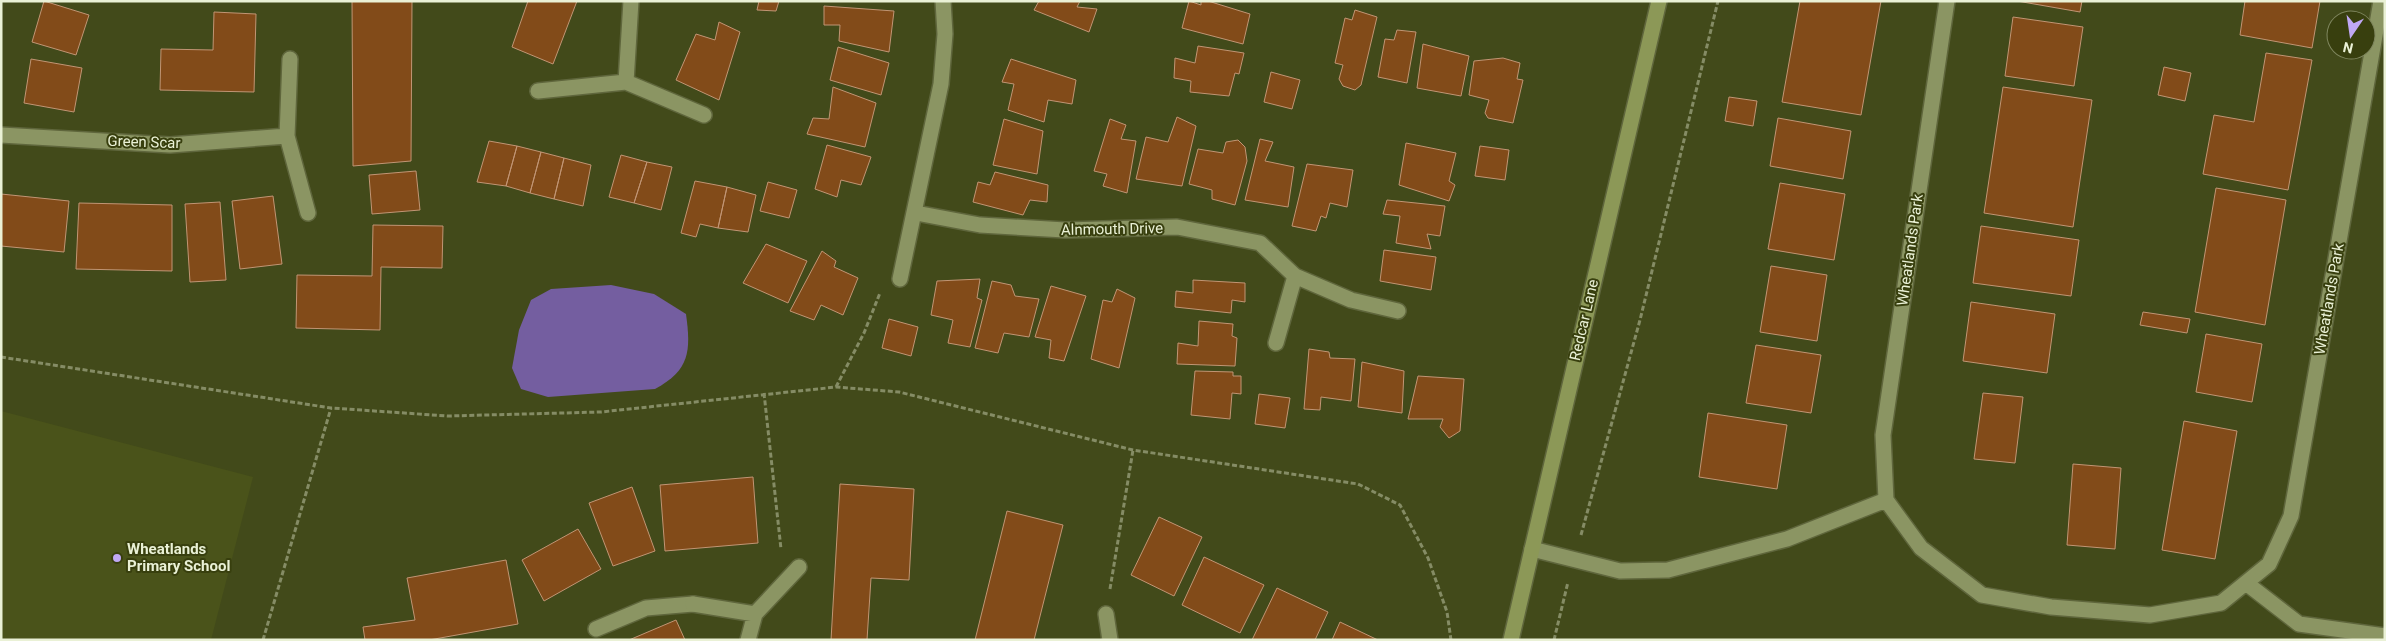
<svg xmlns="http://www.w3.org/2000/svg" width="2386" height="641" viewBox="0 0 2386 641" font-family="Roboto,sans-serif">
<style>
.built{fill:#4a531a}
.green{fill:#745ea0}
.building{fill:#824b19;stroke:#c19574}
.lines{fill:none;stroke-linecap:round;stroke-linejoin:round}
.service-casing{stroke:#5f663c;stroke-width:18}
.minor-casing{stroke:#5f663c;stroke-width:18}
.secondary-casing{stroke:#5f663c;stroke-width:18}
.path{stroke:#858c65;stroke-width:3;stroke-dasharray:5 2.5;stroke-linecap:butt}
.service{stroke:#8b9563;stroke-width:15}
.minor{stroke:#8b9563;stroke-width:15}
.secondary{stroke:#8c9857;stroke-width:15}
.poi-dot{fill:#c0a8f4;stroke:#383f0e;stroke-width:2}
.labels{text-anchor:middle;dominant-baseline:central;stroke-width:4;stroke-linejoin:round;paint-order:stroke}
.street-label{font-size:15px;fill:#eaf1d6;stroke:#383f0e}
.poi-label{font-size:15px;font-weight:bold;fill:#eaf1d6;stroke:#383f0e;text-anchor:start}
</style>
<rect width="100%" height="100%" fill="#424a1a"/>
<path class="built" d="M1 411 253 477 211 640H1Z"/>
<path class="green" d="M611 285 654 294 686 314C691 351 690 370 655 389L548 397 521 389 512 368 519 330 531 300 551 289Z"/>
<path class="building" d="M44 1 89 15 76 55 32 42Z
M352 1H412L411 161 353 166Z
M528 1H577L553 64 512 47Z
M759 1H779L776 11 757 10Z
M1039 1H1080L1077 7 1097 9 1089 32 1034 10Z
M1189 1 1201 5V1H1208L1250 14 1243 44 1182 28Z
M1800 1H1881L1861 115 1782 102Z
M2017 1H2082L2080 12Z
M2245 1H2320L2312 48 2240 35Z
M824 6 894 11 889 52 839 41 840 25H824Z
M1355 10 1377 17 1361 85 1355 90 1343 86 1339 79 1343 65 1335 63 1345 18 1352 20Z
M214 12 256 14 254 92 160 90 161 49 213 50Z
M2013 17 2083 27 2074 86 2005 76Z
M719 22 740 32 719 100 676 80 696 34 715 40Z
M1397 30 1416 32 1407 83 1378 77 1385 39 1394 40Z
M1423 44 1469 56 1461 96 1417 88Z
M1198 46 1244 53 1239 74 1235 73 1229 96 1190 92 1191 81 1174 78 1175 58 1195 63Z
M838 47 889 63 881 95 830 80Z
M2266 53 2312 60 2288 190 2203 174 2214 115 2254 122Z
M1503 58 1520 63 1517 79 1523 80 1513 123 1488 118 1485 113 1489 100 1469 95 1474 61Z
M31 59 82 68 74 112 24 103Z
M1011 59 1076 80 1072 104 1048 100 1044 122 1008 110 1014 84 1002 82Z
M2164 67 2191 73 2185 101 2158 95Z
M1271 72 1300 80 1292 109 1264 102Z
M833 87 876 103 865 147 807 134 813 118 829 119Z
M2003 87 2092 100 2073 227 1984 213Z
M1729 97 1757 101 1753 126 1725 121Z
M1177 117 1196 126 1182 186 1136 179 1146 137 1168 142Z
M1778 118 1851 131 1843 179 1770 166Z
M1004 119 1043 131 1037 174 993 165Z
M1110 119 1126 125 1121 139 1136 141 1127 193 1103 186 1107 174 1094 171Z
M1260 139 1273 142 1265 161 1294 167 1288 207 1245 200Z
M1238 140 1245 147 1247 161 1235 205 1212 199V190L1189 184 1198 149 1223 153 1226 142Z
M489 141 517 146 506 186 477 182Z
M1406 143 1456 153 1449 181 1455 185 1449 201 1399 185Z
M827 145 871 157 861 185 841 180 837 197 815 189Z
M517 146 541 152 530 193 506 186Z
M1480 146 1509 150 1505 180 1475 176Z
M541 152 564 158 554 199 530 193Z
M621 155 647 162 634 203 609 197Z
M564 158 591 165 583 206 554 199Z
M647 162 672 167 661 210 634 203Z
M1307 164 1353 170 1347 207 1330 203 1326 218 1321 216 1316 231 1292 226Z
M416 171 420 210 372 214 369 175Z
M995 172 1048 185 1047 202 1030 200 1023 215 973 202 978 182 990 185Z
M695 181 727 187 718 228 700 224 696 237 681 233Z
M768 182 797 190 789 218 760 211Z
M1780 183 1845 194 1834 260 1768 249Z
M727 187 756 195 748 232 718 228Z
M2216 188 2286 200 2265 325 2195 312Z
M1 194 69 201 64 252 1 246Z
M273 196 282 264 240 269 232 201Z
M1387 200 1445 206 1440 236 1427 234 1431 249 1396 243 1400 216 1383 214Z
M220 202 226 280 190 282 185 204Z
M79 203 172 205V271L76 269Z
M373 225 443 226 442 268 381 267 380 330 296 328 297 275 372 276Z
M1981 226 2079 240 2071 296 1973 283Z
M766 244 807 261 788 303 743 283Z
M1384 250 1436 257 1431 290 1380 281Z
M822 251 836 261 834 267 858 278 843 315 821 305 814 320 790 311Z
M1771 266 1827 275 1817 341 1760 332Z
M980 279 977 298 982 300 970 347 948 343 953 320 931 315 937 281Z
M1193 280 1245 283V302L1232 300 1231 313 1175 307 1176 291 1193 293Z
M992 281 1011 285 1015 296 1039 299 1029 337 1004 333 998 353 975 348Z
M1051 286 1086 296 1064 361 1049 358 1051 340 1035 337Z
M1117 289 1135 298 1119 368 1091 359 1103 300 1112 302Z
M1971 302 2055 314 2047 373 1963 361Z
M2143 312 2190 319 2187 333 2140 325Z
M889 319 918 327 911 356 882 348Z
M1199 321 1233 324 1232 336 1237 338 1235 366 1177 364 1178 343 1198 346Z
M2206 334 2262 344 2252 402 2196 392Z
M1756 345 1821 355 1811 413 1746 403Z
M1309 349 1329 352 1330 358 1355 359 1351 401 1321 397 1320 410 1304 409Z
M1362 362 1404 371 1402 413 1358 407Z
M1195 371 1233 372V376H1241V394L1232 393 1230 419 1191 415Z
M1418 376 1464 379 1460 431 1449 438 1440 427 1443 419H1408Z
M1983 393 2023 397 2015 463 1974 459Z
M1259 394 1290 398 1285 428 1255 424Z
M1708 413 1787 425 1777 489 1699 477Z
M2184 421 2237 431 2215 559 2162 550Z
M2073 464 2121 468 2115 549 2067 545Z
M753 477 758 543 665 551 660 485Z
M840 484 914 489 909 580 871 578 867 640H831Z
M632 487 655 551 613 566 589 503Z
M1007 511 1063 525 1034 640H975Z
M1159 517 1202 537 1174 596 1131 575Z
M578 529 601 569 544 601 522 560Z
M1204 557 1264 585 1240 633 1182 605Z
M506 560 518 624 429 640H365L363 627 415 620 407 578Z
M1277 588 1328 612 1315 640H1252Z
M676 620 685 640H629Z
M1340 622 1378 640H1332Z"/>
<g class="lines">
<defs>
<path id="service" d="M596 629 646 608 693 604"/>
<path id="minor" d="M1947 1 1883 435 1886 500 1921 548 1982 595 2051 607 2150 615 2221 603 2269 564 2291 516 2381 1
M290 59 287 136 308 213
M626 82 631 1
M538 91 626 82 704 115
M1 135 170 145 287 136
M916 213 980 225 1065 230 1177 227 1260 243 1295 276 1351 300 1398 311
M900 279 941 84 945 34 943 1
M1276 343 1295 276
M1532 549 1620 571 1668 570 1787 539 1886 500
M2246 583 2299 624 2385 636
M693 604 755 614
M1106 614 1110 640
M748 640 755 614 799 567"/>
<path id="secondary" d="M1511 640 1659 1"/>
</defs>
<use href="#service" class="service-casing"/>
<use href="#minor" class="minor-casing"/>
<use href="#secondary" class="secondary-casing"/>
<path class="path" d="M1 357 331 408 448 416 601 412 836 387 899 392 1133 450 1358 484 1400 505 1428 558 1447 612 1451 640
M836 387 864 333 880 293
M764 393 781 549
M1581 535 1640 320 1718 1
M1110 589 1133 450
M263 640 331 408
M1554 640 1568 582"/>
<use href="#service" class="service"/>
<use href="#minor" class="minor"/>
<use href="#secondary" class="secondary"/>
</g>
<circle class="poi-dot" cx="117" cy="558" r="5"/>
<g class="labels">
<g class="street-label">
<text transform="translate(144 142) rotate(2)">Green Scar</text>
<text transform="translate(1112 229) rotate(-1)">Alnmouth Drive</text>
<text transform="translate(1910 250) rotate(-82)">Wheatlands Park</text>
<text transform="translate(2329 299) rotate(-80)">Wheatlands Park</text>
<text transform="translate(1584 320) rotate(-77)">Redcar Lane</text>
</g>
<g class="poi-label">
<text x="127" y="549">Wheatlands<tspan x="127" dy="17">Primary School</tspan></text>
</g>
</g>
<rect width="2386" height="641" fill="none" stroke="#eaf1d6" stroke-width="5"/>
<g transform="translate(2351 35) rotate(193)"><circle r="24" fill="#383f0e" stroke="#7f865e"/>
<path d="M0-4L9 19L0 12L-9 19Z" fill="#c0a8f4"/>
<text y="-8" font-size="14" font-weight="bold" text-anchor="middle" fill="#eaf1d6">N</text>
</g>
</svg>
